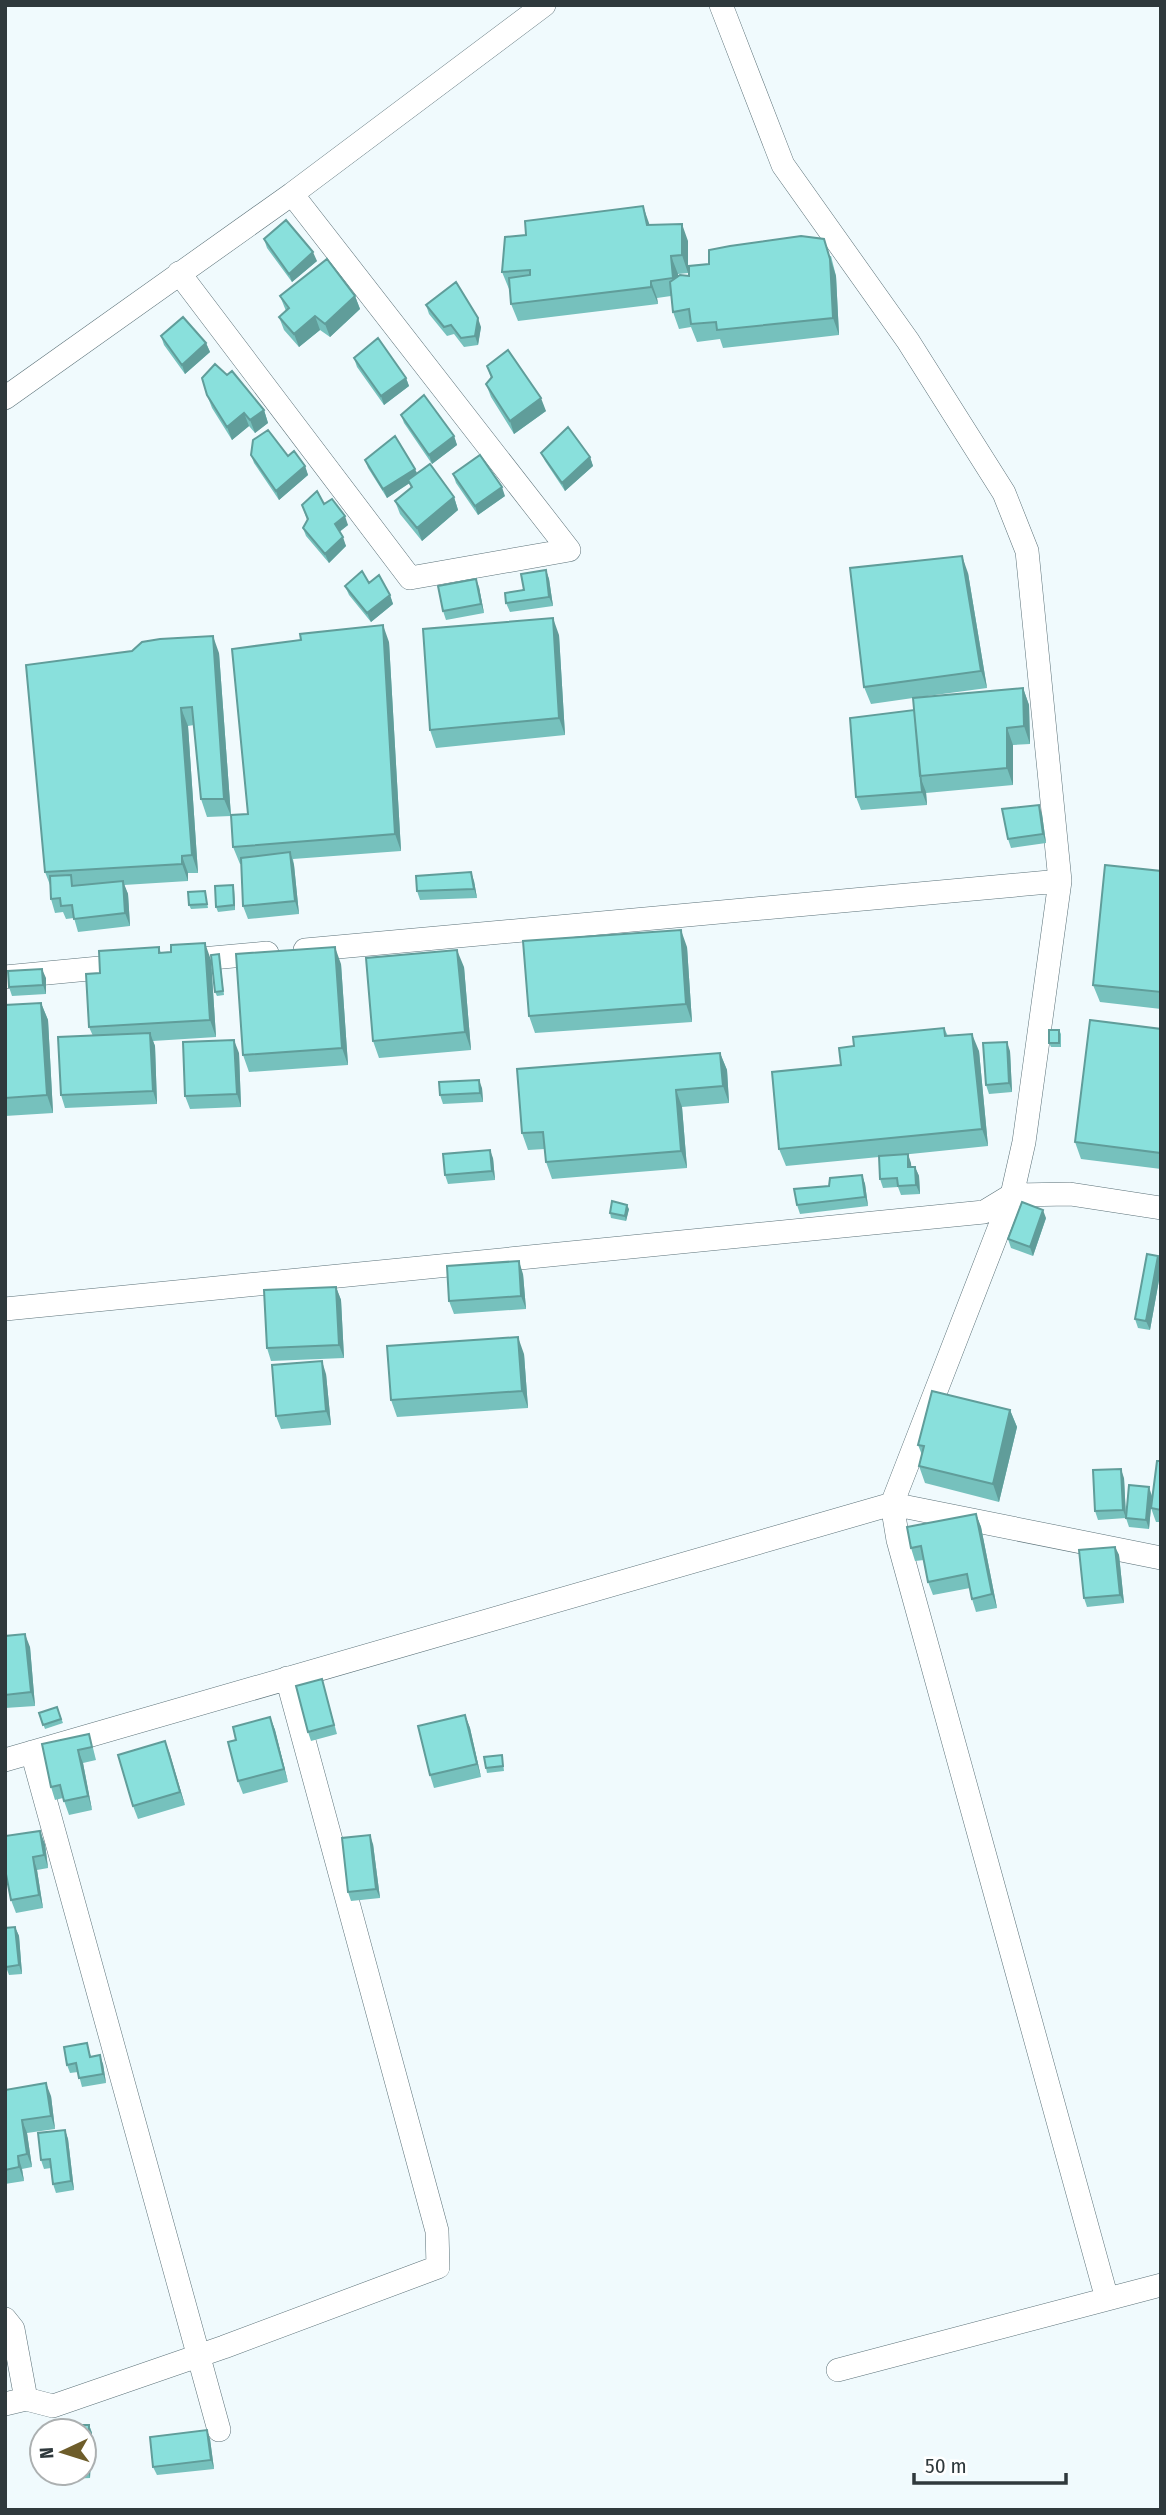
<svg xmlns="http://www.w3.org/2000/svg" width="1166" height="2515" viewBox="0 0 1166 2515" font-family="'Fira Sans Condensed',sans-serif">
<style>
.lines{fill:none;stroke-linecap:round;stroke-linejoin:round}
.minor-casing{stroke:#5c7279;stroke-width:24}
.minor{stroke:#fff;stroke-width:23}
.wall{fill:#76c1bd}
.shaded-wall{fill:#609d9a}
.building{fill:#89e0dc;stroke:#609d9a;stroke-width:2}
</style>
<rect width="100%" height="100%" fill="#f0fafd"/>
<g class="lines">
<defs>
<path id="minor" d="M721 5 783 165 908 341 1004 493 1027 551 1060 881 1024 1142 1012 1195 892 1504 898 1540 1107 2299
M179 273 410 578 569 550 292 194
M5 398 292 194 544 5
M305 950 1060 881
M179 961 267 953
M5 977 131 965
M5 1309 984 1212 1012 1195 1070 1194 1161 1208
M32 1752 219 2430
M5 1760 892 1504 1161 1558
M5 2319 13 2329 26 2399 5 2404
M838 2370 1161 2285
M26 2399 53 2406 224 2347 438 2267 437 2231 287 1678"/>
</defs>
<use href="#minor" class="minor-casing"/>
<use href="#minor" class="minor"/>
</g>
<path class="wall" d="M650 225 688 241V273L678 274V277L689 276 831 256 836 276 839 335 723 348 720 339 697 342 691 327 679 329 673 312 671 296 657 298 658 304 518 321 511 304 510 289H509L502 272Z
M264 239 317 261 292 282 267 248Z
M280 296H355L360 309 330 337 320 330 299 347 284 330 279 317 286 311Z
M426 305 481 327 478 345 464 347 454 334 447 336 429 314Z
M161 336 206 343 210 352 185 374 164 345Z
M354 358 406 378 409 386 384 405 357 367Z
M487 366 546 411 514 434 491 397 486 384 491 378Z
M207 395 264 410 268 423 255 433 249 426 232 440 212 408Z
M401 415 454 436 457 445 432 464 404 423Z
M541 453 590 457 593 466 565 491 545 461Z
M251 455 288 456 305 466 308 475 279 500 254 463Z
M365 460 417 473 454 497 458 510 422 541 400 514 395 501 411 488 409 483 387 498 368 468Z
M453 474 505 496 478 515 456 483Z
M324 504 348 525 339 532 346 546 329 563 306 536 303 528 307 520 302 505Z
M546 570 549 579 553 606 510 612 506 603Z
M968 573 987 688 920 697 1023 688 1029 705 1030 744 1013 745V785L926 793V792L927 805 861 810 856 797 914 710 913 698 871 704 864 687Z
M369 583 390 595 393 604 371 622 349 595 345 586Z
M479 587 484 613 446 620 443 611Z
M559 635 565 735 436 748 430 730Z
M389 642 401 851 293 859 294 865 299 914 248 919 243 906 241 864H240L233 847 248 814Z
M132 651 219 653 231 816 207 817 201 799 194 725 188 726 198 873H188V881L124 885 128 894 130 926 78 932 74 918 66 919 63 912 55 913 51 899 50 885 45 872Z
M1042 814 1046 843 1011 848 1008 839Z
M1161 871V1009L1100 1002 1093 985Z
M474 881 477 898 420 900 417 891Z
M234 889 235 910 218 912 216 907Z
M205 891 208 908 191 909 189 905Z
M159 947 161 953 211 960 216 1037 153 1041 155 1046 157 1104 65 1108 61 1095 93 1036 89 1027 100 973Z
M687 947 692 1022 535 1033 529 1016Z
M220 959 224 995 217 996 215 992Z
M341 964 348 1065 249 1072 243 1055Z
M464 967 471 1050 379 1058 373 1041Z
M46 978V994L12 996 9 987Z
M5 999 6 1005 41 1003 48 1020 53 1113 5 1116Z
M944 1028 948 1036 979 1051 988 1146 891 1156 908 1154 911 1167H915L919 1176 920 1194 901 1195 898 1187 883 1188 880 1179 879 1157 786 1166 779 1149 854 1046Z
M1161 1029V1169L1081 1159 1075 1142Z
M1059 1030 1061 1034V1047H1051L1049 1043Z
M1010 1051 1012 1092 989 1094 986 1085Z
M239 1053 241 1107 190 1109 185 1096Z
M720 1053 727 1070 729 1103 682 1107 687 1168 552 1179 546 1162 545 1149 528 1150 522 1133Z
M482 1088 483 1102 443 1104 440 1095Z
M493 1158 495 1180 448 1184 445 1175Z
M862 1175 865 1184 868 1206 800 1214 797 1205 829 1186Z
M629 1209 626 1221 611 1218 610 1213Z
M1046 1218 1033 1256 1011 1248 1008 1239Z
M1158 1256 1161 1263V1269L1150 1330 1138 1328 1135 1319Z
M523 1274 526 1309 454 1314 449 1301Z
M336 1287 341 1300 344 1358 271 1361 267 1348Z
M524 1354 528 1408 397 1417 391 1400Z
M326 1374 331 1425 281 1429 276 1416Z
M1010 1410 1017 1427 999 1502 925 1483 919 1466 922 1455 918 1445Z
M1161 1461V1522H1156L1151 1508Z
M1124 1478 1126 1516 1152 1496 1149 1529 1129 1527 1126 1518 1098 1520 1095 1511Z
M976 1514 981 1527 997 1608 976 1612 972 1599 970 1588 933 1595 928 1582 924 1560 915 1561 911 1548Z
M1115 1547 1119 1555 1124 1603 1087 1607 1084 1598Z
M5 1636 30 1647 35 1706 5 1708Z
M322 1679 337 1734 311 1741 308 1732Z
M57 1707 63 1723 45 1729 39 1713Z
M465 1715 470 1728 481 1777 434 1788 430 1775Z
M270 1717 275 1730 288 1782 243 1794 238 1781 236 1740Z
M165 1741 185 1805 138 1819 133 1806Z
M42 1744 93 1748 96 1760 83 1763 92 1810 69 1815 63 1798 55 1800 51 1787Z
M502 1755 504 1771 487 1773 486 1768Z
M5 1836 45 1844 48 1868 37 1870 43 1908 16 1913 11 1900 8 1882 5 1883Z
M373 1844 380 1898 351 1901 348 1892Z
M15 1927 19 1936 22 1974 9 1975 6 1967V1928Z
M87 2043 91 2057 103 2064 106 2083 82 2087 78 2072 70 2073 67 2065Z
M5 2090 51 2096 55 2129 27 2133 32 2167 22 2169 24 2181 5 2184Z
M65 2130 68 2139 74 2190 56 2193 53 2184 51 2168 44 2169 41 2160Z
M89 2425 92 2433 90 2478 68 2479 66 2473H84V2431Z
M210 2439 214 2469 157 2475 153 2467Z"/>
<path class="shaded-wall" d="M643 206 649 223 653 242 647 225Z
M682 224 688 241V273L682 255Z
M824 239 836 276 839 335 833 318Z
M313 252 317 261 292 282 289 274Z
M671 256 678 274 679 295 673 278Z
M651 281 657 298 658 304 651 287Z
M355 296 360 309 330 337 325 324Z
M315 316 320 330 299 347 294 334Z
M478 318 481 327 478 345 475 336Z
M206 343 210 352 185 374 182 365Z
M406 378 409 386 384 405 381 396Z
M541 398 546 411 514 434 510 421Z
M264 410 268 423 255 433 250 420Z
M244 413 249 426 232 440 227 427Z
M454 436 457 445 432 464 429 455Z
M590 457 593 466 565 491 562 483Z
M305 466 308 475 279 500 276 491Z
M415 469 419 477 387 498 383 489Z
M502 487 505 496 478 515 475 506Z
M454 497 458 510 422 541 417 528Z
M345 516 348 525 338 533 335 524Z
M343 537 346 546 329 563 325 554Z
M962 556 968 573 987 688 981 671Z
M546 570 549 579 553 606 549 597Z
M476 579 479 587 484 613 481 604Z
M390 595 393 604 371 622 367 613Z
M553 618 559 635 565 735 559 718Z
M383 625 389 642 401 851 395 834Z
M213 636 219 653 231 816 224 799Z
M1023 688 1029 705 1030 744 1024 726Z
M181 708 188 726 198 873 192 855Z
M1007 728 1013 745V785L1007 768Z
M921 779 926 792 927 805 922 792Z
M1039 805 1042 814 1046 843 1043 834Z
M290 852 294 865 299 914 295 901Z
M182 856 188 873V881L182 864Z
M471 872 474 881 477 898 474 889Z
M123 881 128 894 130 926 125 913Z
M233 885 234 889 235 910 234 905Z
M681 930 687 947 692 1022 686 1004Z
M205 943 211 960 216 1037 210 1020Z
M335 947 341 964 348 1065 342 1048Z
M457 950 464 967 471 1050 465 1032Z
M42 969 46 978V994L43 985Z
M41 1003 48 1020 53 1113 47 1095Z
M150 1033 155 1046 157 1104 153 1091Z
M972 1034 979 1051 988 1146 982 1129Z
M234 1040 239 1053 241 1107 237 1094Z
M1007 1042 1010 1051 1012 1092 1009 1083Z
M720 1053 727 1070 729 1103 723 1086Z
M479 1080 482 1088 483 1102 480 1093Z
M676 1090 682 1107 687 1168 681 1151Z
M490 1150 493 1158 495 1180 492 1171Z
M908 1154 911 1163 912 1176 908 1167Z
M915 1167 919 1176 920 1194 916 1185Z
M862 1175 865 1184 868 1206 865 1197Z
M627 1205 629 1209 626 1221 625 1216Z
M1043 1210 1046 1218 1033 1256 1030 1247Z
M1158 1256 1161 1263V1269L1150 1330 1146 1321Z
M519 1261 523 1274 526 1309 521 1296Z
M336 1287 341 1300 344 1358 339 1345Z
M518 1337 524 1354 528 1408 522 1391Z
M322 1361 326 1374 331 1425 326 1411Z
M1010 1410 1017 1427 999 1502 993 1484Z
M1121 1469 1124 1478 1126 1518 1123 1510Z
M1149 1487 1152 1496 1149 1529 1146 1520Z
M976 1514 981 1527 997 1608 992 1594Z
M1115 1547 1119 1555 1124 1603 1120 1595Z
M25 1634 30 1647 35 1706 31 1692Z
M465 1715 470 1728 481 1777 477 1764Z
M270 1717 275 1730 288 1782 284 1769Z
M165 1741 170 1754 185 1805 180 1792Z
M78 1750 83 1763 92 1810 88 1796Z
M40 1831 45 1844 48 1868 44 1855Z
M370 1835 373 1844 380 1898 376 1889Z
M33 1857 37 1870 43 1908 39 1895Z
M15 1927 19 1936 22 1974 19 1965Z
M100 2055 103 2064 106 2083 103 2074Z
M46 2083 51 2096 55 2129 51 2116Z
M22 2120 27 2133 32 2167 27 2154Z
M65 2130 68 2139 74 2190 71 2181Z
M18 2156 22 2169 24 2181 19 2167Z
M89 2425 92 2433 90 2478 87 2469Z
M207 2430 210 2439 214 2469 211 2460Z"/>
<path class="building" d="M643 206 647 225 682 224V255L671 256 673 278 651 281V287L511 304 509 278 530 275V270L502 272 505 237 526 235 525 221Z
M286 220 313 252 289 274 264 239Z
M801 236 824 239 830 259 833 318 717 330 716 322 691 324 689 309 673 312 670 282 680 275 689 276V266L709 264V250L730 246Z
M327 259 355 296 325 324 315 316 294 334 279 317 289 308 280 296Z
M456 282 478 318 475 336 461 338 451 325 444 327 426 305Z
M183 317 206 343 182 365 161 336Z
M378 338 406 378 381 396 354 358Z
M508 350 541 398 510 421 486 384 492 377 487 366Z
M215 364 227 375 232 371 264 410 250 420 244 413 227 427 207 395 202 378Z
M424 395 454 436 429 455 401 415Z
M568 427 590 457 562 483 541 453Z
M268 430 288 456 294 451 305 466 276 491 251 455 253 440Z
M395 436 415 469 383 489 365 460Z
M480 455 502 487 475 506 453 474Z
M430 464 454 497 417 528 395 501 412 487 408 480Z
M317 491 324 504 332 499 345 516 335 524 343 537 325 554 303 528 308 519 302 505Z
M962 556 981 671 864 687 850 568Z
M546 570 549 597 506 603 505 593 524 590 521 574Z
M362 571 369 583 379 575 390 595 367 613 345 586Z
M476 579 481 604 443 611 438 586Z
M553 618 559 718 430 730 423 629Z
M383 625 395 834 233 847 231 815 248 814 232 649 301 640 300 634Z
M213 636 224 799H201L192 707 181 708 192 855 182 856V864L45 872 26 665 132 651 142 642 160 639Z
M1023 688 1024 726 1007 728V768L920 776 913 698Z
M914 710 922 792 856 797 850 718Z
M1039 805 1043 834 1008 839 1002 809Z
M290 852 295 901 243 906 241 858Z
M1105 865 1161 871V992L1093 985Z
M471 872 474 889 417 891 416 876Z
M71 875 72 886 123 881 125 913 74 919 72 905 61 906 60 898 51 899 50 876Z
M233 885 234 905 216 907 215 886Z
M205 891 207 904 189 905 188 892Z
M681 930 686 1004 529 1016 523 941Z
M205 943 210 1020 89 1027 86 974 100 973 99 951 159 947V953L171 952V945Z
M335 947 342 1048 243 1055 236 954Z
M457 950 465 1032 373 1041 366 958Z
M219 954 223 991 215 992 211 955Z
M42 969 43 985 9 987 8 971Z
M41 1003 47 1095 5 1098V1005Z
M1090 1020 1161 1029V1153L1075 1142Z
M944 1028 945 1036 972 1034 982 1129 779 1149 772 1072 841 1065 839 1048 854 1046 853 1037Z
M1049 1030H1059V1043H1049Z
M150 1033 153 1091 61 1095 58 1037Z
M234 1040 237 1094 185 1096 183 1042Z
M1007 1042 1009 1083 986 1085 983 1043Z
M720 1053 723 1086 676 1090 681 1151 546 1162 543 1132 522 1133 517 1069Z
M479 1080 480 1093 440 1095 439 1082Z
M490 1150 492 1171 445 1175 443 1154Z
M908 1154V1167H915L916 1185 898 1186 897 1178 880 1179 879 1156Z
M862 1175 865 1197 797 1205 794 1189 829 1186 830 1178Z
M612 1201 627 1205 625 1216 610 1213Z
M1022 1202 1043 1210 1030 1247 1008 1239Z
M1147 1254 1158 1256 1146 1321 1135 1319Z
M519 1261 521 1296 449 1301 447 1266Z
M336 1287 339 1345 267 1348 264 1290Z
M518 1337 522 1391 391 1400 387 1346Z
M322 1361 326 1411 276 1416 272 1365Z
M932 1391 1010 1410 993 1484 919 1466 924 1446 918 1445Z
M1157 1461H1161V1510L1151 1508Z
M1121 1469 1123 1510 1095 1511 1093 1470Z
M1129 1485 1149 1487 1146 1520 1126 1518Z
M976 1514 992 1594 972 1599 967 1574 928 1582 921 1546 911 1548 907 1527Z
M1115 1547 1120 1595 1084 1598 1079 1550Z
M25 1634 31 1692 5 1695V1636Z
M322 1679 334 1725 308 1732 296 1686Z
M57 1707 61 1719 43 1725 39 1713Z
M465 1715 477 1764 430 1775 418 1726Z
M270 1717 284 1769 238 1781 228 1742 236 1740 233 1727Z
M89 1734 92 1747 78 1750 88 1796 64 1801 60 1785 51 1787 42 1744Z
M165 1741 180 1792 133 1806 118 1755Z
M502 1755 503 1766 486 1768 484 1757Z
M40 1831 44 1855 33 1857 39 1895 11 1900 5 1869V1836Z
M370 1835 376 1889 348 1892 342 1838Z
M15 1927 19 1965 6 1967 5 1928Z
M87 2043 90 2057 100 2055 103 2074 79 2078 76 2063 67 2065 64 2047Z
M46 2083 51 2116 22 2120 27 2154 18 2156 19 2167 5 2170V2090Z
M65 2130 71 2181 53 2184 50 2159 41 2160 38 2133Z
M63 2425H89L87 2469H84V2431H63Z
M207 2430 211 2460 153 2467 150 2437Z"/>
<rect width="1166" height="2515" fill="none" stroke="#2f393c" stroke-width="14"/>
<g transform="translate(63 2452) rotate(266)"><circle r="33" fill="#ffffff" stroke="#acb0b1" stroke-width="2"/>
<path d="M0-5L12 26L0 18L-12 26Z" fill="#6e5d2b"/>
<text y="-10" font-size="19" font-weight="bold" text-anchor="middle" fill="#2f393c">N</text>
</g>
<path d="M914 2473v10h152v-10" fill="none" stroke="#2f393c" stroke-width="3.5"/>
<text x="925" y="2473" font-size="21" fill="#2f393c" stroke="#ffffff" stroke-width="5" paint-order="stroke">50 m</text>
</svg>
